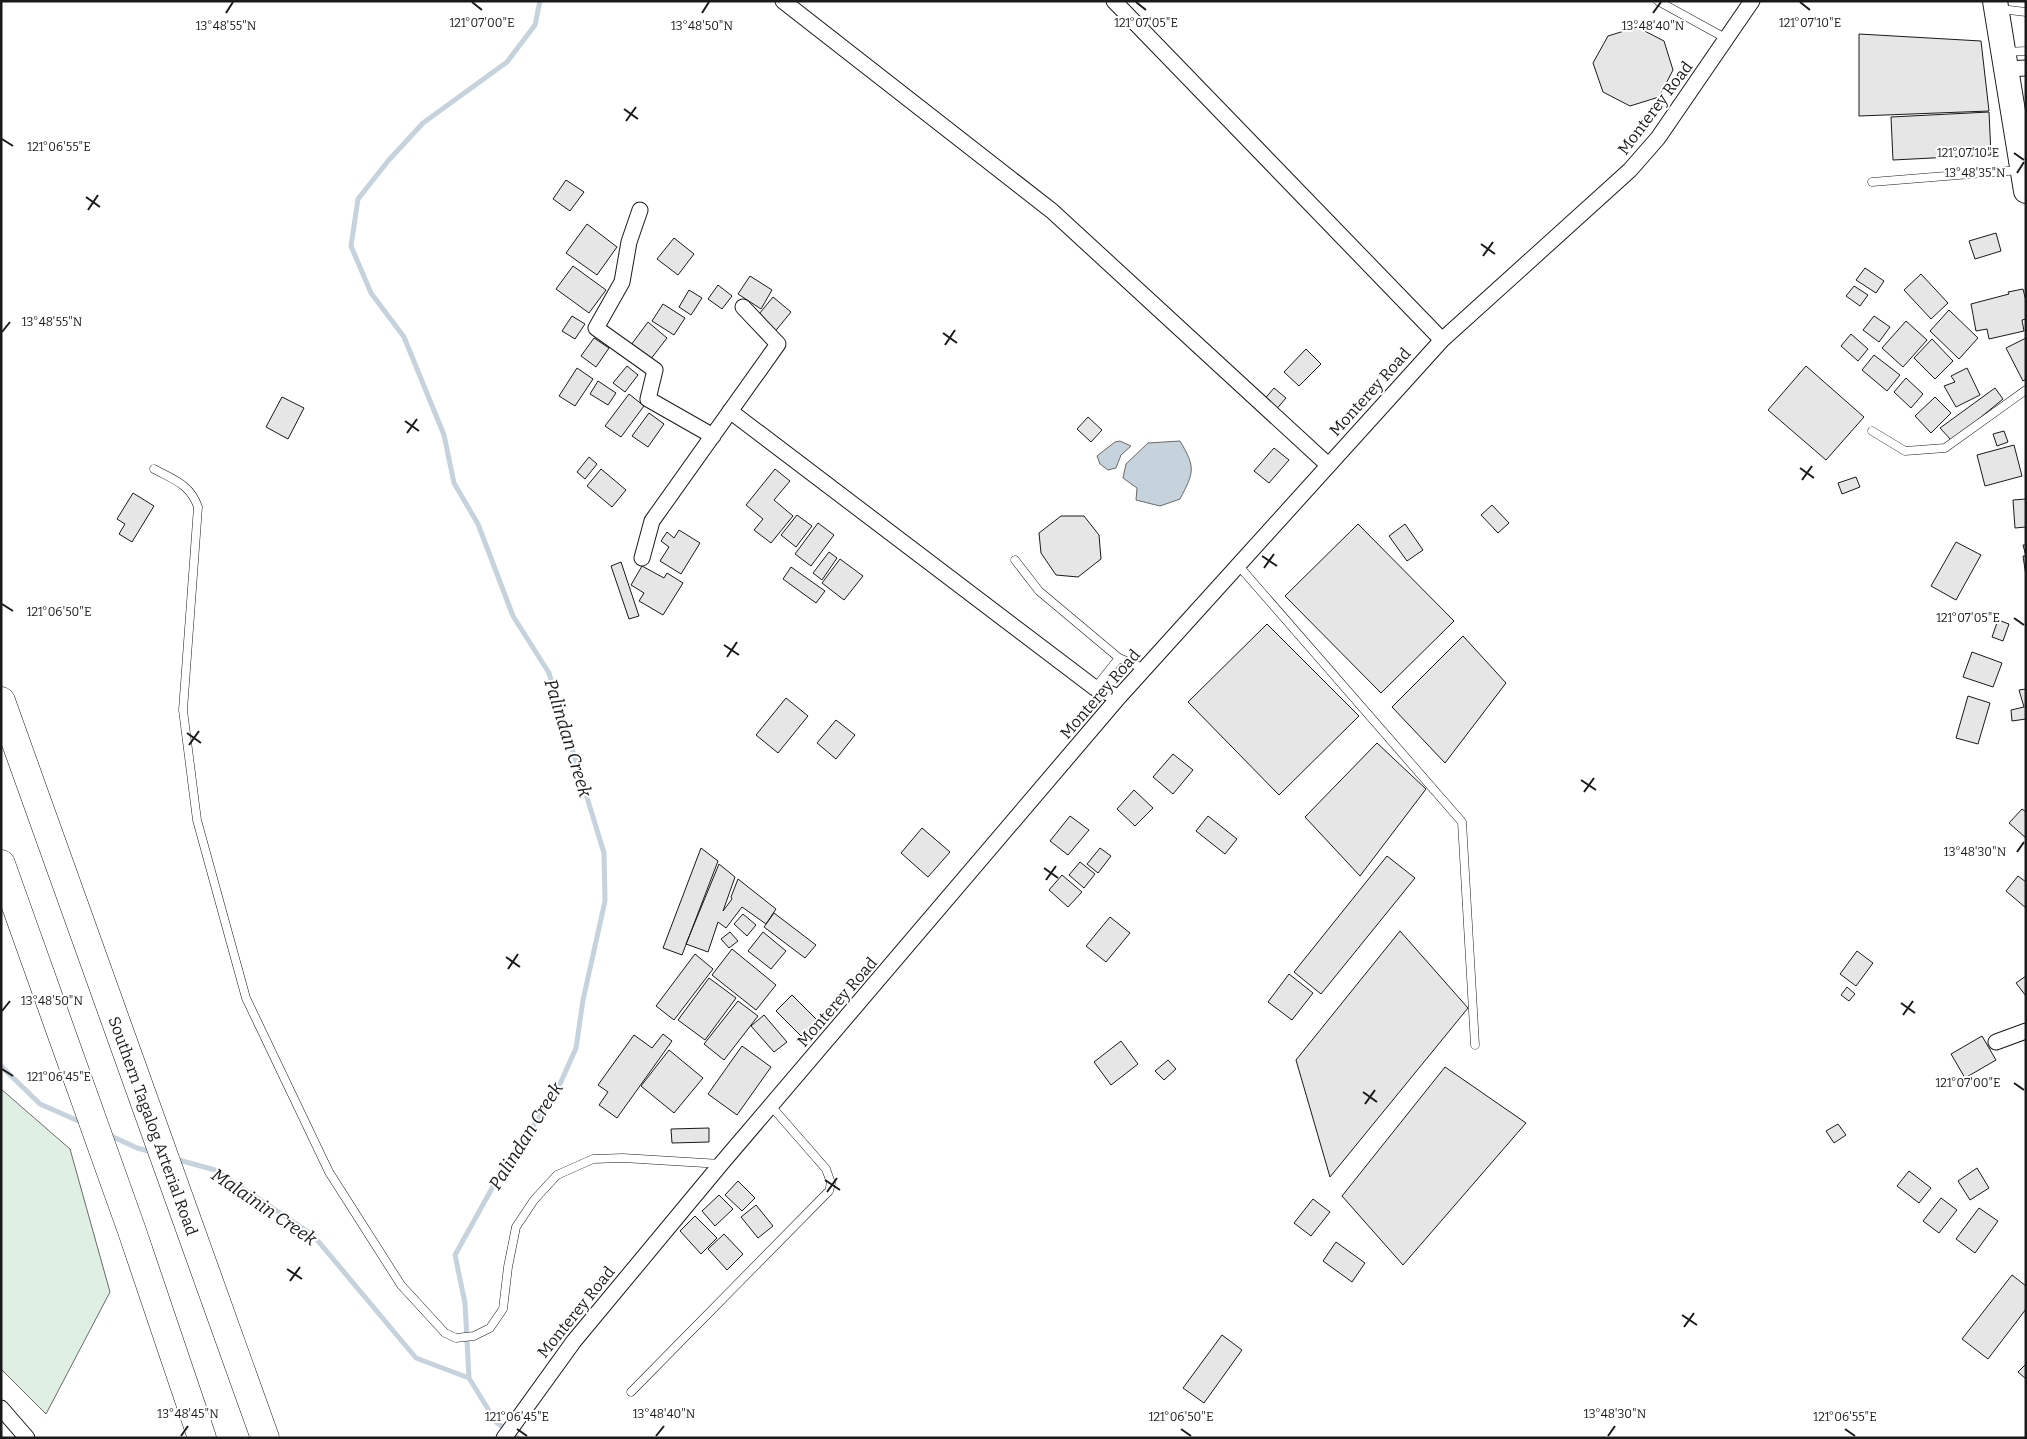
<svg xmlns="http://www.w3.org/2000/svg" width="2027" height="1439" viewBox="0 0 2027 1439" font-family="Bitter,serif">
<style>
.green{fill:#e0efe3;stroke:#6a6a6a}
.water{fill:#c6d2dc;stroke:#6a6a6a}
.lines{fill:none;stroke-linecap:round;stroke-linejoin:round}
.stream{stroke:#c6d2dc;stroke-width:5}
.building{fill:#e6e6e6;stroke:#1a1a1a}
.service-casing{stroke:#1a1a1a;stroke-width:9}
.minor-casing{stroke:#1a1a1a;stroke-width:17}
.primary-casing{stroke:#1a1a1a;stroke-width:26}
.motorway-casing{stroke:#1a1a1a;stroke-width:29}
.service{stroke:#fff;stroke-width:8}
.minor{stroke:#fff;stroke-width:15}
.primary{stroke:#fff;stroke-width:24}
.motorway{stroke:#fff;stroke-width:28}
.ticks{fill:none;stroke:#1a1a1a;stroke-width:2}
.labels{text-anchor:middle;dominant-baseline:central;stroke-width:4;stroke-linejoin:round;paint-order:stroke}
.street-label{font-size:16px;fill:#1a1a1a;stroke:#fff}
.water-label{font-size:18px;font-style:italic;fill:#1a1a1a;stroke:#fff}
.ticks-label{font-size:12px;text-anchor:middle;fill:#1a1a1a;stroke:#fff;stroke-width:4;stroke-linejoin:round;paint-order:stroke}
</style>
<rect width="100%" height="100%" fill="#fff"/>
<path class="green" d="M1 1089 70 1149 110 1292 46 1414 1 1369Z"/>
<path class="water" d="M1120 441 1131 446 1121 455 1116 468 1108 470 1100 464 1097 456 1115 442Z
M1180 441C1196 468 1194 472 1180 499L1160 506 1136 500 1137 488 1123 478 1126 464 1148 443Z"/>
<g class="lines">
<path class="stream" d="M1 1066 40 1104 83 1123
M109 1135 137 1148 152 1152
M175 1159 215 1170 313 1235 416 1358 469 1378
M518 1438 496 1422 469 1378 465 1303 455 1255 501 1172 556 1093 576 1048 583 1000 605 901 604 853 549 673 513 616 478 524 454 483 444 435 404 337 371 293 351 246 358 199 388 161 423 123 507 62 535 25 540 1"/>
</g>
<path class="building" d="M1637 27 1664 41 1673 70 1659 97 1630 106 1603 92 1593 63 1608 36Z
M1859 34 1981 41 1989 111 1859 116Z
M1989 112 1991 155 1893 160 1891 117Z
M566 180 584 192 570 211 553 199Z
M587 224 617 247 597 275 566 253Z
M1996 233 2001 251 1975 259 1969 241Z
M674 238 694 254 678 275 657 259Z
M573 266 606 290 589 313 556 289Z
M1865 268 1884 281 1876 293 1856 280Z
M1921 274 1948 303 1931 319 1904 290Z
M750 276 772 290 761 309 738 294Z
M718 285 732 296 722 309 708 299Z
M1854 286 1868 295 1860 306 1846 296Z
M2023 289 2026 301V319L2022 320 2024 331 1989 339 1987 329 1976 331 1971 304 2009 294 2008 292Z
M689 290 702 298 691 315 679 307Z
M773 297 791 312 773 334 755 319Z
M663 304 685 318 674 335 652 321Z
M1949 310 1978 338 1959 359 1930 331Z
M572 316 585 324 575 339 562 331Z
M1874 316 1890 327 1879 342 1863 330Z
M1906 321 1927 340 1903 367 1882 348Z
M648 322 667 338 650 360 631 345Z
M1851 334 1868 349 1858 361 1841 346Z
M594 338 609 348 596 367 581 356Z
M2026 338V379L2023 381 2006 348Z
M1932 339 1953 361 1935 379 1914 358Z
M1306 349 1321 364 1299 386 1284 372Z
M1874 355 1900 375 1887 391 1862 370Z
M627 366 638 375 625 392 613 383Z
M1806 366 1864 417 1826 460 1768 410Z
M577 368 593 379 575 406 559 396Z
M1967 368 1980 395 1956 407 1944 386 1955 382 1951 376Z
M1906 378 1923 394 1911 408 1894 392Z
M598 381 616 393 608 405 590 394Z
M1274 388 1286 398 1274 412 1262 402Z
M1995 388 2003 399 1952 441 1940 428Z
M629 394 644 406 621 437 605 426Z
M282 397 304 408 288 439 266 427Z
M1935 397 1951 413 1931 433 1915 416Z
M649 413 664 424 648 447 632 436Z
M1088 417 1102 430 1091 442 1077 429Z
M2004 431 2008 442 1997 446 1993 434Z
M2014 445 2022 476 1985 486 1977 455Z
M1274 448 1289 460 1269 483 1254 471Z
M589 457 597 464 585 479 577 472Z
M601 469 626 490 612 507 587 486Z
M775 469 790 481 774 500 793 516 771 543 754 530 763 519 746 505Z
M1856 477 1860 487 1842 494 1838 483Z
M133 493 154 506 132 542 119 534 125 524 117 519Z
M2026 499V527L2015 528 2013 500Z
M1492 505 1509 523 1498 533 1481 515Z
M797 515 812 526 796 547 781 535Z
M1061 516H1084L1099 535 1101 559 1078 577 1056 575 1041 553 1039 533Z
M818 523 834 535 811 566 795 554Z
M1358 524 1454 621 1381 693 1285 596Z
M1405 524 1423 550 1407 561 1389 536Z
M679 530 700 543 681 574 660 561 669 547 661 541 667 532 674 538Z
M1956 542 1981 555 1956 600 1931 586Z
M2023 545H2026V576L2023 556H2026Z
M829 552 837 558 822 580 813 573Z
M840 559 863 576 844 600 822 583Z
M621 562 639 616 629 619 611 566Z
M642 566 664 578 667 573 683 583 663 615 639 601 644 593 631 585Z
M791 567 825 591 816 603 783 579Z
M1998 620 2009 624 2003 641 1992 637Z
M1267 624 1359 716 1279 795 1188 702Z
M1463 636 1506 683 1445 763 1392 707Z
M1972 652 2002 663 1993 687 1963 677Z
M2026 689V719L2012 721 2011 710 2024 707 2019 690Z
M1968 696 1990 703 1978 744 1956 738Z
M786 698 808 716 778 753 756 735Z
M836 720 855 735 836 759 817 743Z
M1377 743 1426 789 1360 876 1305 817Z
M1173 754 1193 770 1173 794 1153 777Z
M1134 790 1153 808 1135 826 1117 809Z
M2022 809 2026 812V838L2009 823Z
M1070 816 1089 830 1068 855 1050 841Z
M1208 816 1237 839 1225 854 1196 831Z
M922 828 950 852 928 877 901 853Z
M701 848 718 861 682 955 663 948Z
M1100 848 1111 856 1098 873 1087 864Z
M1387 856 1415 878 1321 994 1294 972Z
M1080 862 1095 874 1084 888 1069 875Z
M719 864 735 877 723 911 732 899 731 897 738 879 776 909 766 924 742 907 726 928 718 922 708 952 686 944Z
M1062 875 1082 892 1068 907 1049 890Z
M2018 876 2026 882V908L2006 891Z
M774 913 816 945 805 958 764 927Z
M743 914 756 925 747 936 734 924Z
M1110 917 1130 933 1106 962 1086 946Z
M1400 931 1468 1008 1330 1177 1296 1060Z
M730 932 738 941 729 948 721 939Z
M763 932 786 951 771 969 748 951Z
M732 949 776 985 756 1010 712 975Z
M1857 951 1873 963 1856 986 1840 974Z
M695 954 713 969 674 1020 656 1006Z
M1289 974 1313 993 1292 1020 1268 1002Z
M2026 976V996L2016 983Z
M709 978 736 998 705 1040 678 1020Z
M1847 987 1855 994 1849 1001 1841 995Z
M792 995 817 1020 801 1036 776 1011Z
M738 1001 758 1016 724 1060 704 1044Z
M764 1015 787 1042 774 1052 751 1026Z
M663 1034 672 1041 617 1118 599 1105 608 1092 598 1085 634 1035 652 1048Z
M1982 1036 1996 1060 1965 1078 1951 1054Z
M1121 1041 1138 1064 1111 1085 1094 1062Z
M742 1046 771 1067 737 1115 708 1094Z
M669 1050 703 1078 674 1113 641 1086Z
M1168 1060 1176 1069 1164 1080 1155 1071Z
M1445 1067 1526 1123 1403 1265 1342 1196Z
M1838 1124 1846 1135 1834 1143 1826 1131Z
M709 1128V1142L672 1143 671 1129Z
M1977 1168 1989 1188 1970 1200 1958 1181Z
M1909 1171 1931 1188 1919 1203 1897 1186Z
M738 1181 755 1198 742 1211 725 1195Z
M719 1195 733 1209 715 1226 702 1211Z
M1941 1198 1957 1210 1939 1233 1923 1221Z
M1313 1199 1330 1212 1311 1236 1294 1223Z
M756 1205 773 1226 758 1238 741 1217Z
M1979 1208 1998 1221 1975 1253 1956 1239Z
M695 1216 717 1238 701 1254 680 1231Z
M724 1234 743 1254 727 1270 708 1249Z
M1336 1242 1365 1263 1352 1282 1323 1261Z
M2012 1275 2026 1286V1309L1988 1359 1962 1339Z
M1222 1335 1242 1350 1204 1403 1183 1388Z
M2026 1364V1379L2018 1372Z"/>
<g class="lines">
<defs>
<path id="service" d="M1658 1 1727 39
M2000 9 2026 12
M2005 52 2026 51
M1872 182 2020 170
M1872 431 1905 451 1945 448 2026 390
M154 469C174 480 190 484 198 507L183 710 197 820 246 998 329 1172 401 1285 445 1333 456 1338 474 1336 490 1328 503 1309 508 1267 516 1227 534 1200 557 1175 593 1159 623 1158 721 1164
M1015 560 1039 591 1119 658 1145 669
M1238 565 1462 822 1475 1045
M1095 688 1119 658
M631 1392 829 1191 831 1183 826 1169 771 1106"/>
<path id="minor" d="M783 1 1052 211 1327 464
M1114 1 1442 340
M2006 69 2026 68
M640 210 629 242 622 282 596 328 655 370 648 399 713 436
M730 411 1095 688 1119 697
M642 558 652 521 778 344 743 307
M1996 1042 2026 1031
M1 1408 27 1438
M504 1438 574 1341 721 1164 1119 697 1442 340 1630 170 1658 138 1752 1"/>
<path id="primary" d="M1995 1 2026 191"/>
<path id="motorway" d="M1 701 265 1438
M1 864 132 1231 202 1438"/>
</defs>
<use href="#service" class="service-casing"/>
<use href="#minor" class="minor-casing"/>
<use href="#primary" class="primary-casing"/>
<use href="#motorway" class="motorway-casing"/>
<use href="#service" class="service"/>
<use href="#minor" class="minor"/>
<use href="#primary" class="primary"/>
<use href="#motorway" class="motorway"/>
</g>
<path class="ticks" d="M472 2 482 10M1136 2 1146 10M1800 2 1810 10M226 13 233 2M702 13 709 2M1653 13 1661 2M624 109 638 119M626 121 636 107M2 139 13 146M2014 153 2024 160M2017 173 2024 162M86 197 100 207M88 210 98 195M1481 244 1495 254M1483 256 1493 242M2 332 10 322M943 333 957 343M945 345 955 330M405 421 419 431M407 433 417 419M1800 468 1814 478M1802 480 1812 466M1262 556 1277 566M1264 568 1274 554M2 604 13 611M2014 618 2024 625M724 645 739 655M727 657 737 642M187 733 201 743M189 745 199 731M1581 780 1596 790M1584 792 1594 778M2017 852 2024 842M1044 868 1058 878M1046 880 1056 866M506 957 520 967M508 969 518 954M1901 1003 1915 1013M2 1011 10 1001M1903 1015 1913 1001M2 1069 13 1076M2014 1083 2024 1090M1363 1092 1377 1102M1365 1104 1375 1090M825 1180 840 1190M827 1192 837 1178M287 1269 302 1279M290 1281 300 1267M1682 1315 1697 1325M1684 1327 1694 1313M517 1429 527 1436M1181 1429 1191 1436M1845 1429 1855 1436M181 1436 188 1426M656 1436 664 1426M1608 1436 1615 1426"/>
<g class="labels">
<g class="street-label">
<text transform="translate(1655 108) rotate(-53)">Monterey Road</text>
<text transform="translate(1370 392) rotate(-48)">Monterey Road</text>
<text transform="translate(1100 694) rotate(-49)">Monterey Road</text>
<text transform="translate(837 1002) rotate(-49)">Monterey Road</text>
<text transform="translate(153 1126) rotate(70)">Southern Tagalog Arterial Road</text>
<text transform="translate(576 1312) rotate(-51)">Monterey Road</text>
</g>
<g class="water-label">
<text transform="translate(568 738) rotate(73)">Palindan Creek</text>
<text transform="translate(526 1136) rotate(-58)">Palindan Creek</text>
<text transform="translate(264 1207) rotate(34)">Malainin Creek</text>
</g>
</g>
<g class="ticks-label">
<text x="482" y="27">121°07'00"E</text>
<text x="1146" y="27">121°07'05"E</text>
<text x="1810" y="27">121°07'10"E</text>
<text x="226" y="30">13°48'55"N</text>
<text x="702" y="30">13°48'50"N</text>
<text x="1653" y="30">13°48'40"N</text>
<text x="59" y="151">121°06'55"E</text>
<text x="1968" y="157">121°07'10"E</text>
<text x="1975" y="177">13°48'35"N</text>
<text x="52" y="326">13°48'55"N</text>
<text x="59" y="616">121°06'50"E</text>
<text x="1968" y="622">121°07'05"E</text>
<text x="1975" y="856">13°48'30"N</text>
<text x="52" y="1005">13°48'50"N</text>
<text x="59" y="1081">121°06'45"E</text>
<text x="1968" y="1087">121°07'00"E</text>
<text x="188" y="1418">13°48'45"N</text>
<text x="664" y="1418">13°48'40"N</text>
<text x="1615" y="1418">13°48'30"N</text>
<text x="517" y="1421">121°06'45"E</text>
<text x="1181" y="1421">121°06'50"E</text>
<text x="1845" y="1421">121°06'55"E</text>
</g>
<rect width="2027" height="1439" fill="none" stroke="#1a1a1a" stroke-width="5"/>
</svg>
